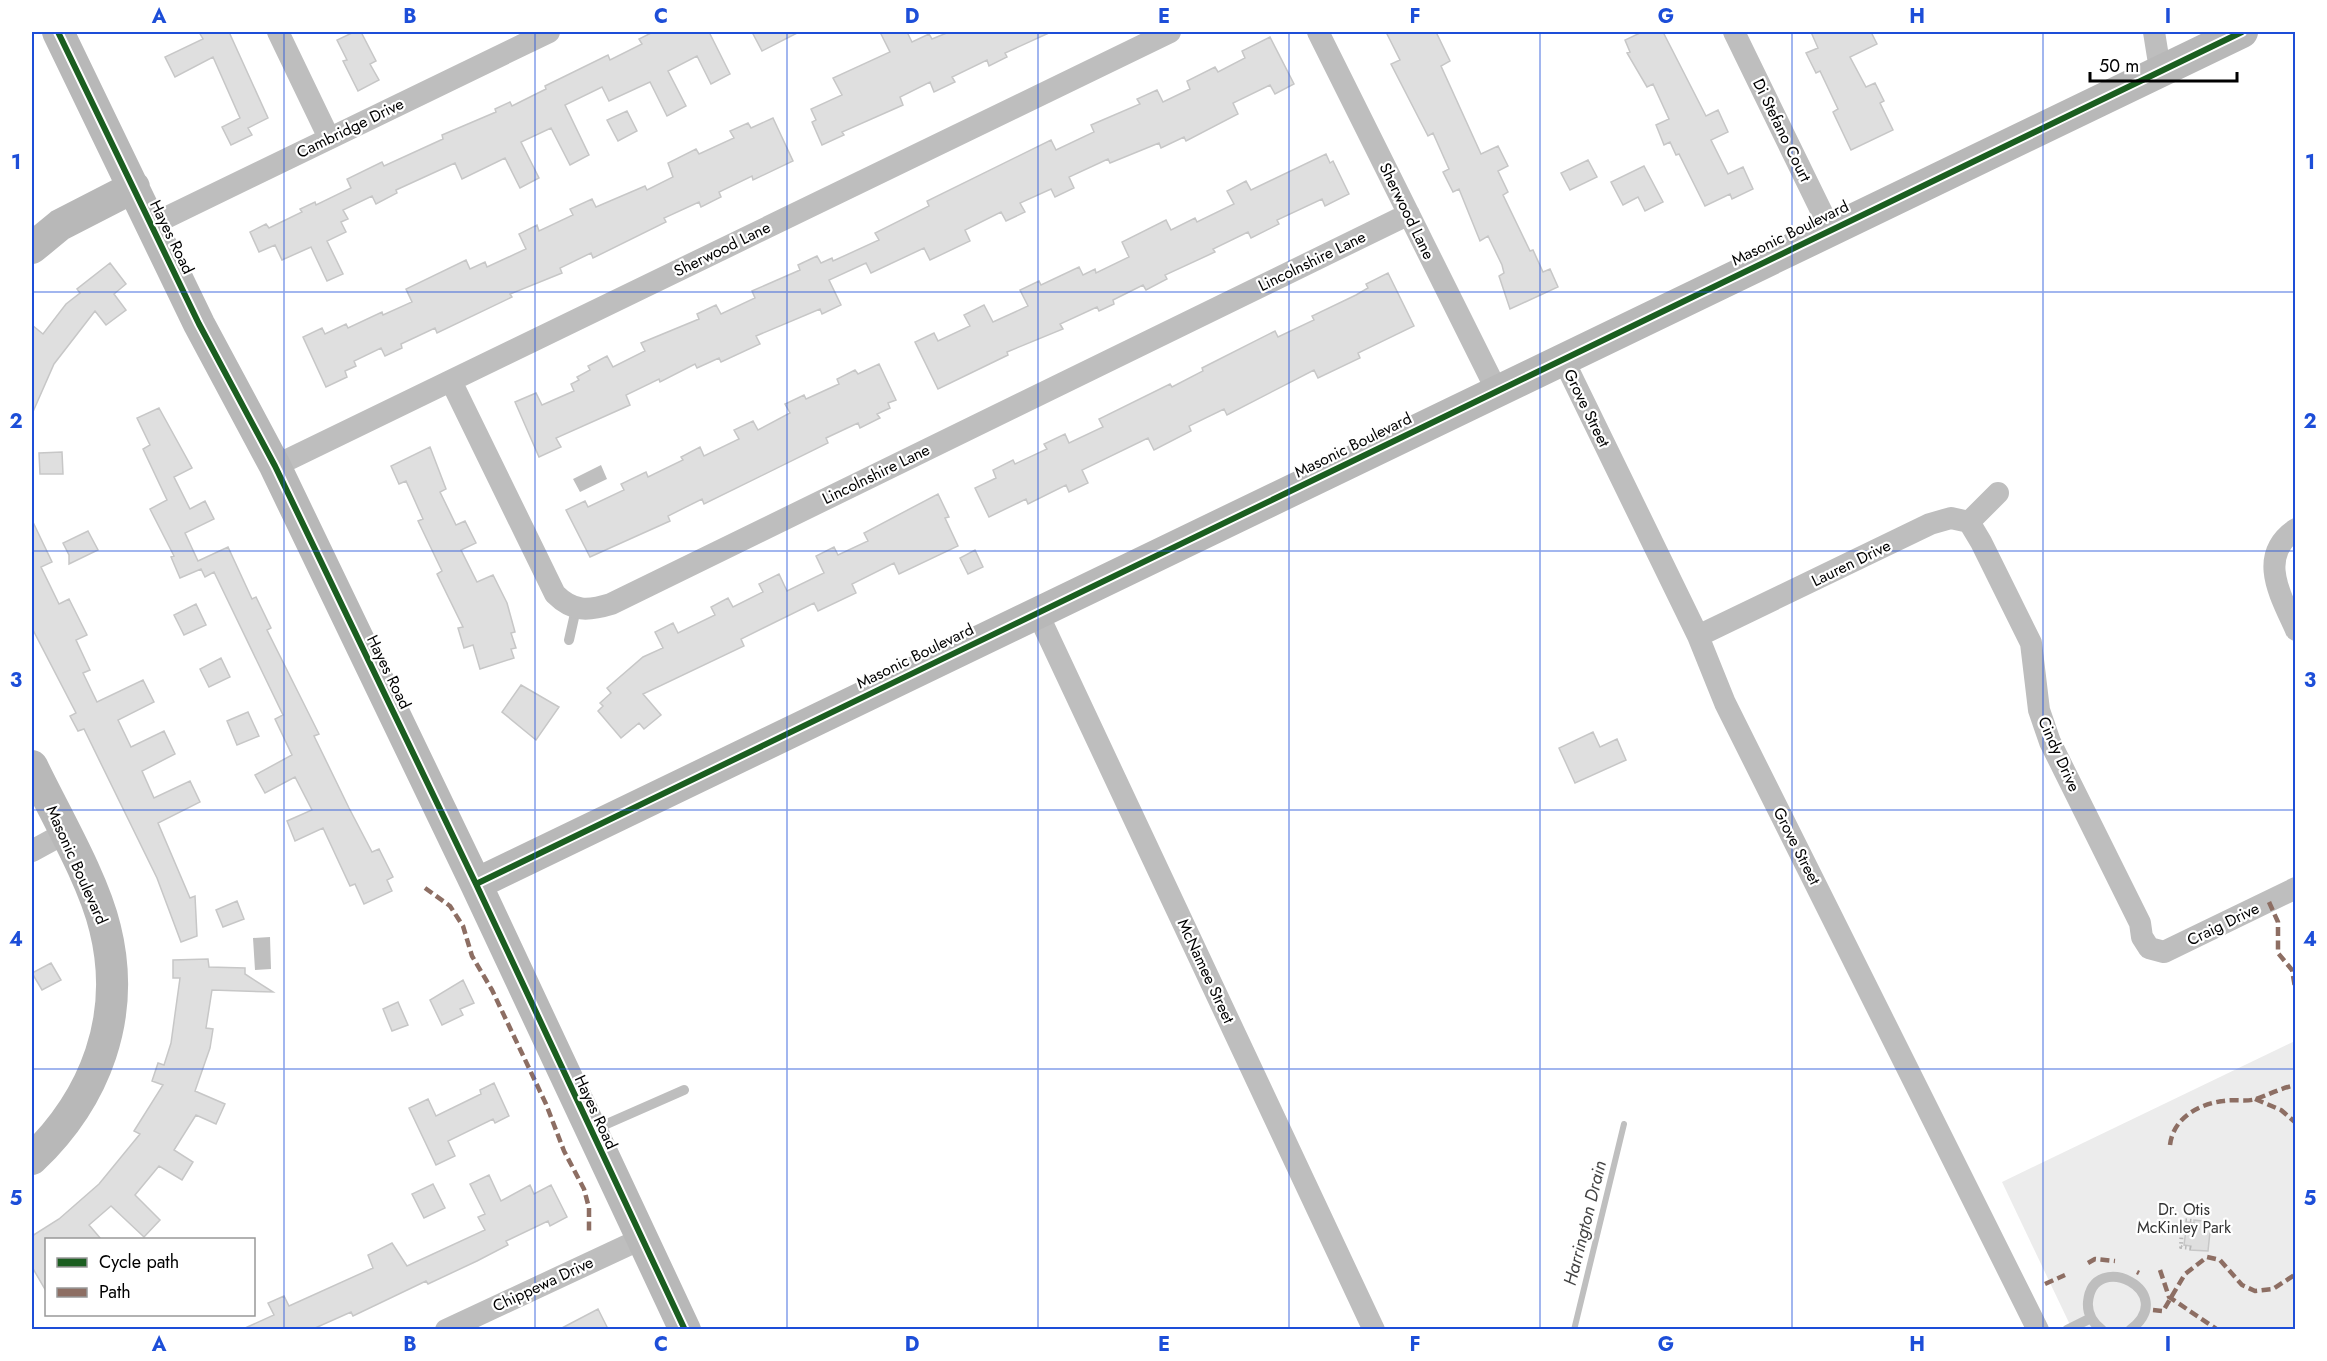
<svg xmlns="http://www.w3.org/2000/svg" width="2327" height="1361" viewBox="0 0 2327 1361" font-family="Jost,sans-serif">
<style>
.green{fill:#ececec}
.water{fill:#bfbfbf}
.lines{fill:none;stroke-linecap:round;stroke-linejoin:round}
.stream{stroke:#bfbfbf;stroke-width:6}
.building{fill:#dfdfdf;stroke:#c7c7c7;stroke-width:1.5}
.path{stroke:#b9b9b9;stroke-width:4;stroke-dasharray:1.5 3;stroke-linecap:butt}
.lane{stroke:#bebebe;stroke-width:10}
.street{stroke:#bebebe;stroke-width:22}
.secondary{stroke:#b8b8b8;stroke-width:32}
.quiet{stroke:#8d6e63;stroke-width:4.5;stroke-dasharray:9 4.5;stroke-linecap:butt}
.cycleway-casing{stroke:#fff;stroke-width:10}
.cycleway{stroke:#1b5e20;stroke-width:6}
.grid{fill:none;stroke:#1d4ed8;stroke-width:1.5;stroke-opacity:0.55}
.labels{text-anchor:middle;dominant-baseline:central;stroke-width:4.5;stroke-linejoin:round;paint-order:stroke}
.street-label{font-size:16px;fill:#000;stroke:#fff}
.park-label{font-size:16px;fill:#333;stroke:#fff}
.water-label{font-size:18px;font-style:italic;fill:#444;stroke:#fff}
.neatline{fill:none;stroke:#1d4ed8;stroke-width:2}
.grid-label{font-size:20px;text-anchor:middle;font-weight:bold;fill:#1d4ed8}
</style>
<rect width="100%" height="100%" fill="#fff"/>
<path class="green" d="M2295 1041V1329H2072L2002 1182Z"/>
<path class="water" d="M601 465 607 479 580 492 573 479Z
M270 937 271 969 255 970 253 938Z"/>
<g class="lines">
<path class="stream" d="M1574 1330 1624 1124"/>
</g>
<path class="building" d="M199 32H229L268 118 248 128 252 135 231 145 222 127 240 118 213 57 175 77 165 57 203 39Z
M354 32H361L376 61 370 64 379 80 358 91 343 61 347 60 337 40Z
M653 32H709L730 74 711 84 697 56 668 71 686 106 667 116 650 82 609 101 602 87 565 105 589 155 570 165 551 128 521 142 539 178 520 188 505 158 462 179 455 163 396 190 397 193 376 204 372 196 343 210 348 219 341 222 346 232 327 241 343 274 327 281 311 247 282 260 275 245 259 252 250 232 266 224 269 228 302 212 300 209 315 202 316 205 351 188 347 179 382 162 384 166 443 139 442 135 496 112 495 109 510 102 512 106 546 89 545 86 608 55 610 60 642 44 639 39Z
M752 32H799L762 51Z
M880 32H907L912 42 929 34 932 39 949 32H1051L1005 53 1007 57 989 66 987 60 952 77 955 82 934 92 930 82 900 97 903 105 842 132 844 135 822 145 812 122 816 120 811 109 842 95 833 78 890 52Z
M1386 32H1436L1450 61 1441 66 1481 154 1498 146 1508 166 1498 171 1508 192 1503 195 1530 251 1533 250 1543 272 1550 269 1558 287 1510 309 1499 276 1504 273 1502 265 1488 236 1480 241 1459 189 1453 192 1443 172 1449 169 1433 133 1428 136 1391 64 1400 60Z
M1642 32H1663L1706 116 1718 110 1728 132 1711 140 1728 174 1743 167 1753 189 1732 199 1730 194 1705 206 1679 154 1676 155 1670 142 1664 145 1656 125 1669 119 1653 84 1647 87 1627 53 1630 52 1625 40Z
M1811 32H1871L1877 44 1850 57 1866 87 1875 83 1884 101 1880 103 1893 130 1851 150 1833 112 1838 109 1820 71 1816 73 1806 53 1818 48Z
M1270 37 1294 84 1275 94 1270 85 1233 103 1238 114 1186 141 1184 137 1161 148 1159 143 1110 163 1108 159 1069 177 1074 188 1055 197 1051 189 1020 203 1025 212 1006 221 1001 212 965 230 970 241 930 260 924 248 871 273 866 263 829 280 841 305 822 314 820 309 756 336 760 344 721 362 719 358 697 368 695 364 660 382 659 379 626 395 630 405 556 438 561 447 539 457 515 402 536 393 542 405 574 391 571 384 579 380 577 377 590 370 588 366 607 356 613 367 645 351 641 343 699 319 697 314 716 305 721 314 755 298 752 291 800 270 798 265 817 256 821 263 832 258 833 261 879 240 875 233 929 206 927 201 1051 140 1056 150 1094 132 1091 125 1140 104 1137 99 1157 90 1163 102 1190 89 1187 81 1215 67 1218 72 1245 58 1242 51Z
M627 111 637 131 618 141 607 120Z
M773 118 793 161 753 180 752 176 719 192 721 197 701 207 699 202 664 218 666 222 593 258 591 253 560 268 562 273 510 294 512 297 437 333 435 328 401 344 402 348 385 356 381 348 354 361 356 366 345 371 347 377 326 387 303 337 322 328 325 334 346 324 348 328 382 312 383 315 412 302 406 289 466 260 470 269 485 262 487 267 526 249 519 234 537 225 539 231 573 215 570 209 592 199 596 207 645 186 647 190 673 177 668 163 696 149 699 154 734 138 730 131 748 123 751 128Z
M1326 154 1330 163 1333 161 1349 194 1325 206 1322 199 1277 220 1279 224 1251 238 1248 232 1213 249 1215 252 1165 275 1167 279 1146 290 1143 285 1113 300 1114 304 1099 311 1097 307 1060 324 1063 329 1007 352 1008 355 938 389 915 342 934 333 938 341 970 326 964 315 984 305 993 322 1028 306 1020 290 1039 281 1041 285 1079 267 1083 275 1095 269 1096 273 1129 257 1122 242 1166 220 1171 230 1195 218 1197 222 1234 204 1227 191 1246 181 1251 190Z
M1588 160 1597 177 1570 190 1561 173Z
M1644 166 1663 202 1645 211 1638 197 1623 205 1611 182Z
M110 263 126 284 114 294 126 310 106 325 95 311 54 364 32 414V325L43 334 66 304 80 293 77 289Z
M1388 273 1414 326 1358 353 1360 358 1318 378 1314 370 1227 415 1224 409 1189 426 1191 431 1154 450 1148 438 1082 470 1088 483 1069 492 1066 485 1028 504 1026 499 989 517 975 488 996 478 993 470 1013 460 1015 464 1047 449 1044 444 1065 434 1069 443 1103 427 1099 419 1170 384 1172 387 1203 371 1202 368 1275 331 1278 337 1314 320 1312 316 1356 295 1368 288 1366 284Z
M879 364 896 400 888 403 890 408 877 414 880 418 860 428 858 423 826 438 828 443 704 504 702 499 668 516 670 521 590 557 566 510 585 501 588 507 624 490 621 484 646 472 648 477 683 460 681 457 700 447 704 456 739 439 734 430 753 421 758 430 790 413 785 404 804 395 806 399 839 384 837 379 855 370 858 374Z
M159 408 192 468 174 477 190 509 205 501 214 519 185 533 198 561 228 547 252 599 256 597 271 628 267 630 319 734 314 736 349 808 372 852 379 849 393 877 387 880 392 891 364 904 355 884 350 886 323 828 295 841 287 821 312 810 295 777 265 793 255 775 292 755 275 719 283 715 214 572 205 577 201 569 180 578 171 557 174 556 150 509 167 500 143 449 150 445 137 418Z
M430 447 446 489 440 492 456 525 465 521 476 543 461 550 477 582 493 575 507 603 515 632 511 633 516 648 511 649 514 658 480 669 473 645 464 648 458 628 463 627 437 574 442 571 418 521 423 519 406 481 399 484 391 466Z
M62 452 63 474H40L39 453Z
M938 494 949 517 945 518 958 546 899 574 894 563 852 584 856 593 818 611 814 603 741 639 744 646 643 694 661 715 644 729 639 723 621 738 598 711 603 706 600 703 611 693 607 688 643 657 663 648 655 632 673 623 678 633 715 615 711 607 728 598 733 607 763 592 759 584 779 574 787 591 824 573 816 556 834 547 838 555 868 541 864 533Z
M32 520 52 562 41 567 59 604 69 599 87 635 76 640 90 670 83 673 97 702 143 680 154 702 118 720 131 747 164 731 175 754 142 771 154 798 190 781 200 802 158 823 190 898 195 896 197 936 181 942 157 878 84 729 78 731 70 716 76 713 32 628Z
M88 531 98 550 69 564V555L63 543Z
M975 550 983 567 968 574 960 558Z
M196 604 206 625 184 635 174 615Z
M221 658 230 677 209 687 200 669Z
M521 685 559 707 536 740 502 712Z
M248 712 259 736 237 745 227 721Z
M1593 732 1600 747 1617 739 1626 760 1575 783 1559 748Z
M237 901 244 919 223 927 216 910Z
M208 959 209 967 245 968V974L273 992 212 990 206 1028 213 1029 210 1048 195 1091 225 1104 216 1124 196 1115 174 1150 193 1162 182 1180 159 1166 135 1195 160 1220 144 1237 111 1206 89 1225 101 1239H46V1291L32 1267V1236L59 1219 99 1184 140 1134 134 1131 163 1085 152 1081 158 1063 164 1065 171 1043 180 978H173V960Z
M51 963 61 980 42 990 32 973Z
M463 980 474 1003 460 1009 463 1015 442 1025 430 1000Z
M398 1002 408 1025 392 1031 383 1009Z
M494 1083 509 1116 495 1123 493 1119 448 1141 455 1156 436 1165 409 1108 428 1099 436 1116 481 1094 480 1090Z
M489 1175 501 1201 530 1185 534 1194 551 1185 567 1217 550 1226 548 1221 506 1241 508 1245 477 1261 428 1284 426 1281 353 1316 351 1312 313 1329H243L274 1315 268 1303 284 1296 289 1306 373 1268 368 1255 392 1243 407 1266 485 1230 478 1217 485 1214 470 1184Z
M433 1184 445 1208 424 1218 412 1194Z
M2194 1220 2211 1222 2208 1251 2190 1250 2191 1246 2184 1245 2187 1222 2194 1223Z
M598 1309 608 1329H560Z"/>
<g class="lines">
<path class="path" d="M2163 1231 2186 1233
M2191 1248 2181 1247 2182 1220 2194 1221"/>
<path class="lane" d="M569 640 576 609
M593 1130 684 1090
M2067 1330 2091 1318
M2102 1330C2093 1323 2087 1314 2088 1302 2093 1248 2181 1292 2130 1330"/>
<path class="street" d="M278 32 329 138
M1318 32 1497 391
M1734 32 1830 229
M2154 32 2158 57 2164 69
M151 225 549 32
M1563 359 1698 636 1725 703 2038 1330
M451 381 555 594C573 612 588 611 611 604L1409 214
M275 466 1170 32
M1969 522 1981 542 2031 643 2039 710 2050 742 2140 923 2142 937 2149 948 2164 952 2296 888
M2296 529C2256 556 2281 596 2296 630
M1037 612 1374 1330
M1698 636 1930 524 1951 518 1969 522 1998 493
M32 851 65 833
M446 1330 641 1239"/>
<path class="secondary" d="M58 32 199 324 275 466 476 884 685 1330
M32 248 60 225 134 187
M32 766C55 814 93 878 105 928 127 1016 96 1098 32 1159
M476 884 2242 32"/>
<path class="quiet" d="M425 888 450 906 463 926 472 956 492 990 546 1104 564 1151 584 1189 589 1208V1233
M2269 902 2278 922V953L2292 970 2296 993
M2255 1099 2281 1110 2296 1123
M2170 1145C2173 1118 2199 1104 2223 1101 2233 1099 2247 1102 2256 1099 2270 1094 2281 1088 2296 1085
M2088 1263 2095 1259 2115 1261
M2160 1270 2169 1297 2218 1330
M2137 1272 2139 1273
M2045 1284 2065 1275
M2153 1310 2163 1311 2185 1274 2207 1257 2220 1260 2242 1285 2255 1291 2273 1289 2296 1274"/>
<defs>
<path id="cycleway" d="M58 32 199 324 275 466 476 884 685 1330
M476 884 2242 32"/>
</defs>
<use href="#cycleway" class="cycleway-casing"/>
<use href="#cycleway" class="cycleway"/>
</g>
<path class="grid" d="M284 32V1330M535 32V1330M787 32V1330M1038 32V1330M1289 32V1330M1540 32V1330M1792 32V1330M2043 32V1330M32 292H2296M32 551H2296M32 810H2296M32 1069H2296"/>
<g class="labels">
<g class="street-label">
<text transform="translate(350 128) rotate(-26)">Cambridge Drive</text>
<text transform="translate(1782 130) rotate(64)">Di Stefano Court</text>
<text transform="translate(1407 211) rotate(64)">Sherwood Lane</text>
<text transform="translate(1790 233) rotate(-26)">Masonic Boulevard</text>
<text transform="translate(172 237) rotate(64)">Hayes Road</text>
<text transform="translate(722 249) rotate(-26)">Sherwood Lane</text>
<text transform="translate(1312 261) rotate(-26)">Lincolnshire Lane</text>
<text transform="translate(1587 408) rotate(64)">Grove Street</text>
<text transform="translate(1353 445) rotate(-26)">Masonic Boulevard</text>
<text transform="translate(876 474) rotate(-26)">Lincolnshire Lane</text>
<text transform="translate(1851 563) rotate(-26)">Lauren Drive</text>
<text transform="translate(915 656) rotate(-26)">Masonic Boulevard</text>
<text transform="translate(389 672) rotate(64)">Hayes Road</text>
<text transform="translate(2059 754) rotate(66)">Cindy Drive</text>
<text transform="translate(1797 846) rotate(63)">Grove Street</text>
<text transform="translate(77 865) rotate(66)">Masonic Boulevard</text>
<text transform="translate(2223 924) rotate(-26)">Craig Drive</text>
<text transform="translate(1206 971) rotate(65)">McNamee Street</text>
<text transform="translate(596 1112) rotate(65)">Hayes Road</text>
<text transform="translate(543 1284) rotate(-25)">Chippewa Drive</text>
</g>
<g class="park-label">
<text x="2184" y="1209">Dr. Otis<tspan x="2184" dy="18">McKinley Park</tspan></text>
</g>
<g class="water-label">
<text transform="translate(1585 1223) rotate(-76)">Harrington Drain</text>
</g>
</g>
<rect width="2327" height="1361" fill="none" stroke="#ffffff" stroke-width="66"/>
<rect x="45" y="1238" width="210" height="78" fill="#ffffff" stroke="#999999" stroke-width="1.5"/>
<rect x="57" y="1258" width="30" height="9" fill="#1b5e20" stroke="#999999" stroke-width="1.5"/>
<text x="99" y="1268" font-size="18" fill="#000000">Cycle path</text>
<rect x="57" y="1288" width="30" height="9" fill="#8d6e63" stroke="#999999" stroke-width="1.5"/>
<text x="99" y="1298" font-size="18" fill="#000000">Path</text>
<path d="M2090 72v9h147v-9" fill="none" stroke="#000000" stroke-width="3"/>
<text x="2099" y="72" font-size="18" fill="#000000" stroke="#ffffff" stroke-width="4.5" paint-order="stroke">50 m</text>
<rect x="33" y="33" width="2261" height="1295" class="neatline"/>
<g class="grid-label">
<text x="159" y="23">A</text>
<text x="410" y="23">B</text>
<text x="661" y="23">C</text>
<text x="912" y="23">D</text>
<text x="1164" y="23">E</text>
<text x="1415" y="23">F</text>
<text x="1666" y="23">G</text>
<text x="1917" y="23">H</text>
<text x="2168" y="23">I</text>
<text x="16" y="169">1</text>
<text x="2310" y="169">1</text>
<text x="16" y="428">2</text>
<text x="2310" y="428">2</text>
<text x="16" y="687">3</text>
<text x="2310" y="687">3</text>
<text x="16" y="946">4</text>
<text x="2310" y="946">4</text>
<text x="16" y="1205">5</text>
<text x="2310" y="1205">5</text>
<text x="159" y="1351">A</text>
<text x="410" y="1351">B</text>
<text x="661" y="1351">C</text>
<text x="912" y="1351">D</text>
<text x="1164" y="1351">E</text>
<text x="1415" y="1351">F</text>
<text x="1666" y="1351">G</text>
<text x="1917" y="1351">H</text>
<text x="2168" y="1351">I</text>
</g>
</svg>
